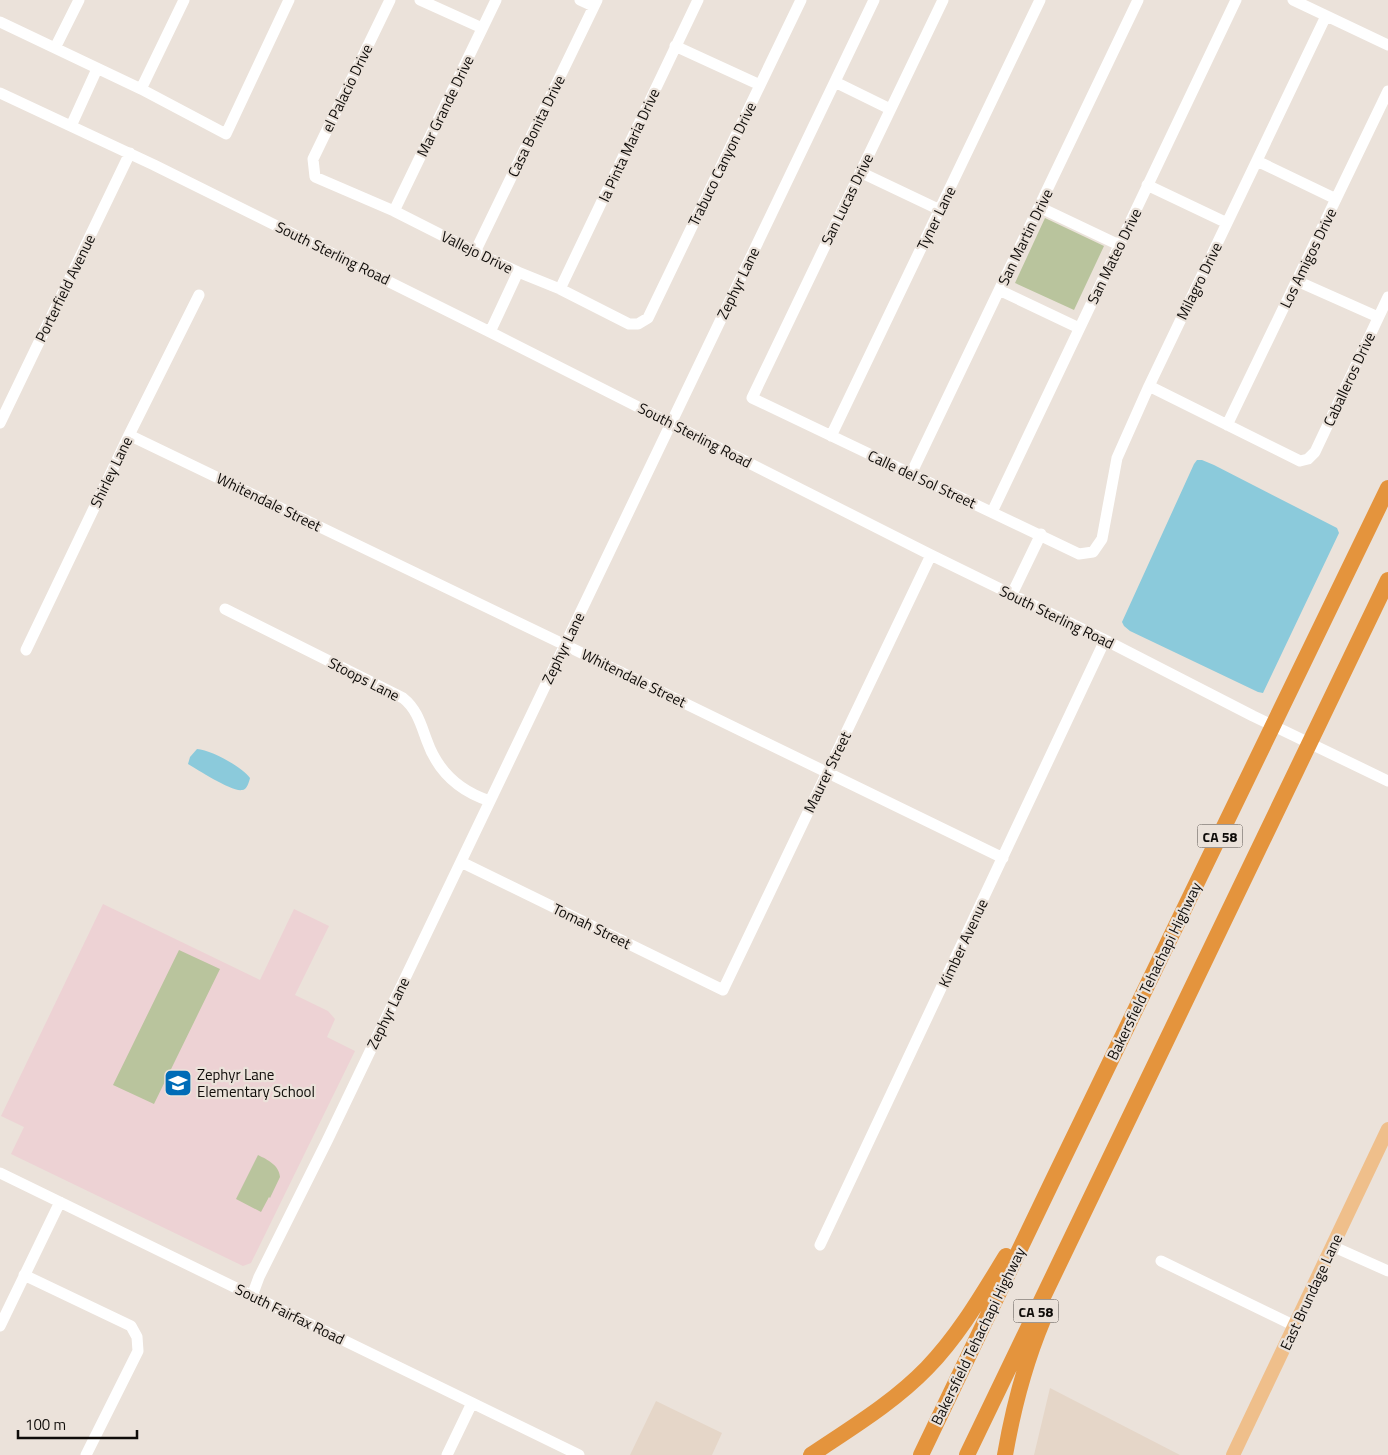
<svg xmlns="http://www.w3.org/2000/svg" width="1388" height="1455" viewBox="0 0 1388 1455" font-family="'Titillium Web',sans-serif">
<style>
.built{fill:#e5d6c8}
.education{fill:#edd2d4}
.green{fill:#b9c49d}
.water{fill:#8bcadb}
.lines{fill:none;stroke-linecap:round;stroke-linejoin:round}
.minor{stroke:#fff;stroke-width:11}
.major{stroke:#efbf8b;stroke-width:14}
.highway{stroke:#e4943d;stroke-width:16}
.labels{text-anchor:middle;dominant-baseline:central;stroke-width:4.5;stroke-linejoin:round;paint-order:stroke}
.shield{fill:#ebe2da;stroke:#514c48;stroke-width:1}
.shield-label{font-size:14px;font-weight:bold;fill:#0f0c09}
.street-label{font-size:15px;fill:#0f0c09;stroke:#ebe2da}
.poi-label{font-size:15px;fill:#0f0c09;stroke:#ebe2da;text-anchor:start}
</style>
<rect width="100%" height="100%" fill="#ebe2da"/>
<path class="built" d="M1050 1388 1180 1455H1034Z
M656 1401 722 1433 712 1455H630Z"/>
<path class="education" d="M103 904 260 980 294 909 329 926 295 995 328 1011 335 1019 327 1037 355 1051 251 1263 243 1266 11 1154 24 1127 1 1116Z"/>
<path class="green" d="M1045 218 1104 246 1074 310 1015 283Z
M179 950 220 969 154 1104 113 1085Z
M258 1155C268 1160 279 1165 280 1177L270 1198 269 1197 261 1212 236 1199Z"/>
<path class="water" d="M1197 460H1202L1214 465 1337 528 1339 533 1263 693 1258 692 1130 631 1124 626 1122 622 1194 464Z
M197 749C211 750 241 766 250 778 249 782 247 790 242 790 232 792 198 770 188 764L190 757Z"/>
<g class="lines">
<path class="minor" d="M390 0 313 159 315 177 394 211 475 252 518 272 560 289 629 324H638L648 318 801 0
M420 0 482 28
M580 0 593 6
M943 0 752 398 1079 554 1093 552 1102 539 1117 458 1149 386 1326 16
M1293 0 1388 45
M0 22 141 89 226 134 289 0
M675 46 760 85
M55 48 79 0
M835 82 890 109
M141 89 184 0
M0 93 154 165 490 332 931 555 1105 640 1253 716 1388 781
M71 126 97 69
M1257 161 1336 199
M860 172 940 210
M1147 185 1227 223
M1039 207 1119 245
M394 211 496 0
M475 252 597 0
M1297 281 1378 317
M560 289 698 0
M999 290 1079 328
M490 332 518 272
M1149 386 1300 461 1308 459 1315 452 1388 297
M0 423 130 153
M1227 425 1388 91
M129 435 565 645 1003 858
M831 436 1040 0
M911 474 1138 0
M992 512 1236 0
M1012 594 1041 534
M225 609 403 698C417 709 421 725 427 741 438 772 459 791 490 801
M26 650 129 435 199 295
M461 862 723 990 931 555
M0 1173 579 1455
M820 1245 1105 640
M1332 1246 1388 1271
M1161 1261 1295 1326
M24 1275 131 1326 137 1337 138 1351 86 1455
M252 1296 259 1277 327 1141 874 0
M0 1326 60 1202
M447 1455 472 1403"/>
<path class="major" d="M1233 1455 1388 1129"/>
<path class="highway" d="M811 1455C851 1428 893 1403 927 1368 959 1335 982 1295 1006 1256
M921 1455 1051 1184 1388 488
M967 1455 1388 580
M1005 1455C1013 1409 1025 1363 1043 1320"/>
</g>
<defs>
<symbol id="school-square" viewBox="-11 -11 22 22"><rect x="-9" y="-9" width="18" height="18" rx="4" fill="#006cb7" stroke="#ebe2da"/><path d="M0-5L7-2L0 1L-7-2ZM-4 1L0 2.5L4 1V4Q0 6-4 4Z" fill="#fff"/></symbol>
</defs>
<g fill-rule="evenodd">
<use href="#school-square" x="162" y="1067" width="32" height="32"/>
</g>
<g class="labels">
<g class="shield">
<rect x="1197.5" y="824.5" width="45" height="23" rx="4"/>
<rect x="1013.5" y="1299.5" width="45" height="23" rx="4"/>
</g>
<g class="shield-label">
<text x="1220" y="836">CA 58</text>
<text x="1036" y="1311">CA 58</text>
</g>
<g class="street-label">
<text transform="translate(347 88) rotate(-64)">el Palacio Drive</text>
<text transform="translate(445 106) rotate(-64)">Mar Grande Drive</text>
<text transform="translate(536 126) rotate(-64)">Casa Bonita Drive</text>
<text transform="translate(629 145) rotate(-65)">la Pinta Maria Drive</text>
<text transform="translate(722 164) rotate(-64)">Trabuco Canyon Drive</text>
<text transform="translate(847 199) rotate(-64)">San Lucas Drive</text>
<text transform="translate(936 218) rotate(-64)">Tyner Lane</text>
<text transform="translate(1025 237) rotate(-64)">San Martin Drive</text>
<text transform="translate(477 252) rotate(26)">Vallejo Drive</text>
<text transform="translate(333 253) rotate(26)">South Sterling Road</text>
<text transform="translate(1114 256) rotate(-64)">San Mateo Drive</text>
<text transform="translate(1308 258) rotate(-64)">Los Amigos Drive</text>
<text transform="translate(1199 281) rotate(-64)">Milagro Drive</text>
<text transform="translate(738 283) rotate(-64)">Zephyr Lane</text>
<text transform="translate(65 288) rotate(-64)">Porterfield Avenue</text>
<text transform="translate(1349 379) rotate(-65)">Caballeros Drive</text>
<text transform="translate(695 435) rotate(27)">South Sterling Road</text>
<text transform="translate(111 472) rotate(-64)">Shirley Lane</text>
<text transform="translate(922 479) rotate(25)">Calle del Sol Street</text>
<text transform="translate(269 502) rotate(26)">Whitendale Street</text>
<text transform="translate(1057 617) rotate(26)">South Sterling Road</text>
<text transform="translate(563 648) rotate(-64)">Zephyr Lane</text>
<text transform="translate(634 678) rotate(26)">Whitendale Street</text>
<text transform="translate(364 679) rotate(27)">Stoops Lane</text>
<text transform="translate(827 772) rotate(-64)">Maurer Street</text>
<text transform="translate(592 926) rotate(26)">Tomah Street</text>
<text transform="translate(963 943) rotate(-65)">Kimber Avenue</text>
<text transform="translate(1154 971) rotate(-64)">Bakersfield Tehachapi Highway</text>
<text transform="translate(388 1013) rotate(-64)">Zephyr Lane</text>
<text transform="translate(1311 1292) rotate(-65)">East Brundage Lane</text>
<text transform="translate(290 1314) rotate(26)">South Fairfax Road</text>
<text transform="translate(978 1336) rotate(-64)">Bakersfield Tehachapi Highway</text>
</g>
<g class="poi-label">
<text x="197" y="1074">Zephyr Lane<tspan x="197" dy="17">Elementary School</tspan></text>
</g>
</g>
<path d="M18 1430v8h119v-8" fill="none" stroke="#0f0c09" stroke-width="2.5"/>
<text x="25" y="1430" font-size="15" fill="#0f0c09" stroke="#ebe2da" stroke-width="4" paint-order="stroke">100 m</text>
</svg>
